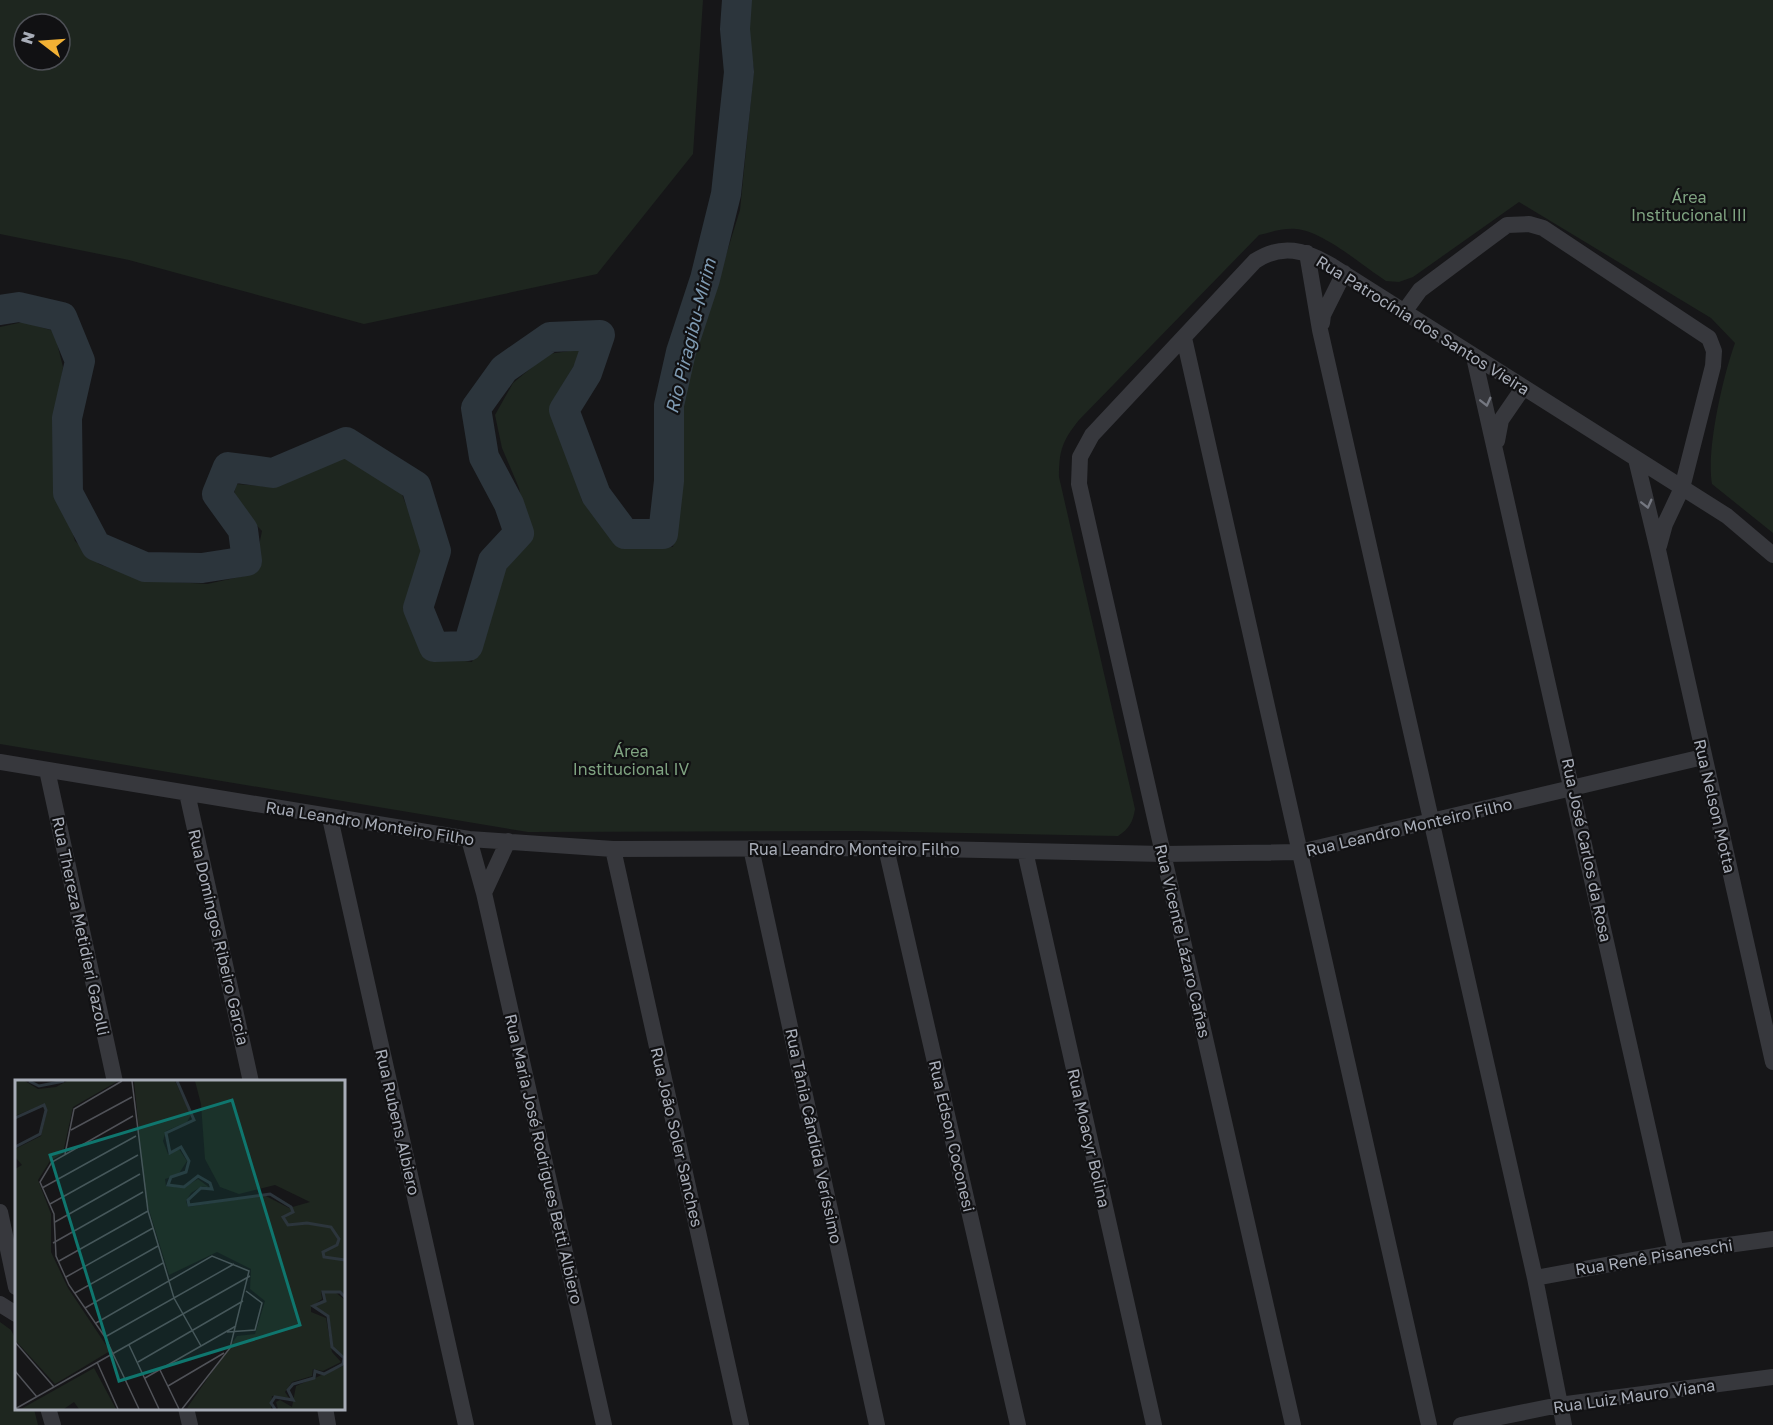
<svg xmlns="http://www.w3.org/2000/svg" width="1773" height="1425" viewBox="0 0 1773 1425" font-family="'Golos Text',sans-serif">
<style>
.green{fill:#1e261f;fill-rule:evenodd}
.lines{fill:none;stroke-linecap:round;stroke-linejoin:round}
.river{stroke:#2c353c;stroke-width:30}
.minor{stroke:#37383d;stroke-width:16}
.oneway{stroke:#757881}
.labels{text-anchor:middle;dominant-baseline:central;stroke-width:4.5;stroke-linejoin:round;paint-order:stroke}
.park-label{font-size:16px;fill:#7fa381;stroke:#111113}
.street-label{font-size:16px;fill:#a8adb8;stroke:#111113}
.water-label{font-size:18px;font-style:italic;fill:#7f9bb3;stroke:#111113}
.inset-river{fill:none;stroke:#2c353c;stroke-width:3}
.inset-road{fill:none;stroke:#505258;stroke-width:1.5}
.view{fill:#0f766e;fill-opacity:0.15;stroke:#0f766e;stroke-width:3}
.inset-edge{fill:none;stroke:#a8adb8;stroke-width:3}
</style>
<rect width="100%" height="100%" fill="#161618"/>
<path class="green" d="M0 0H703L693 154 597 274 364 324 129 260 0 234ZM24 24H60V60H24Z
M748 0H1773V533L1712 484C1706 450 1723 376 1735 343L1711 318 1519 202 1413 277 1399 282 1386 281C1363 266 1323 231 1296 229 1283 228 1271 232 1259 235L1079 420C1062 441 1059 451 1059 477L1135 809C1133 822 1129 829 1118 836L856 831 528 832 0 744V327L23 322 54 331 63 367 55 426 58 480 75 541 99 564 143 580 207 584 253 574 262 531 233 500 236 484 273 487 343 455 401 492 424 549 408 612 424 655 472 662 504 566 530 543 519 488 502 448 495 415 513 383 548 354 584 349 552 402 582 501 625 549 673 547 683 456 681 408 695 355 740 210 754 69 746 22Z
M0 1322 11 1330 16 1340V1408L34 1409 38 1425H0Z"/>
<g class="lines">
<path class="river" d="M0 310 19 307 62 317 80 361 67 418 68 493 96 546 145 567 202 568 247 561 243 530 217 494 228 467 273 473 346 442 416 486 436 551 418 608 434 647 468 646 493 561 519 533 509 504 484 457 476 408 504 369 550 337 600 335 587 373 564 410 596 495 625 534H663L669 481V405L681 352 705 279 726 194 739 72 735 29 737 0"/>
<path class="minor" d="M1307 253 1320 330 1535 1278 1564 1425
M1404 312 1420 290 1507 225 1529 224 1543 228 1709 338 1714 351 1713 366 1682 488 1665 524 1659 546
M1322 323 1323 315 1344 273
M1184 338 1429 1425
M1474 357 1676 1252
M1497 441 1501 420 1523 388
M1636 459 1658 550 1773 1062
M0 762 469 839 613 849 886 848 1163 854 1300 852 1703 757
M47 770 115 1082
M187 793 251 1082
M330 818 466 1425
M469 839 484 893 604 1425
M751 848 877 1425
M886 848 1018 1425
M613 849 741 1425
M1025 851 1154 1425
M484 893 508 841
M0 1212 16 1287
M1535 1278 1676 1252 1773 1239
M0 1304 16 1314
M48 1408 53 1425
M186 1408 190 1425
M325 1408 328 1425
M1293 1425 1079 484 1080 457 1092 435 1255 261C1282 243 1305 250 1332 266L1727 516 1773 555
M1461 1425 1559 1405 1773 1377"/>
</g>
<defs><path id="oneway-chevron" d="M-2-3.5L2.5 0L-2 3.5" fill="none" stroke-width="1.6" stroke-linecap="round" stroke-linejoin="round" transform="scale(1.5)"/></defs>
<g class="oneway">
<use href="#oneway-chevron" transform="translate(1486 402) rotate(76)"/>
<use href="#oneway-chevron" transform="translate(1647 504) rotate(76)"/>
</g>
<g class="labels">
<g class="park-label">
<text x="1689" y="197">Área<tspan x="1689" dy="18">Institucional III</tspan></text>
<text x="631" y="751">Área<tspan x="631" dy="18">Institucional IV</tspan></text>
</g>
<g class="street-label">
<text transform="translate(1423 325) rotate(32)">Rua Patrocínia dos Santos Vieira</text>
<text transform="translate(1715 806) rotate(77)">Rua Nelson Motta</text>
<text transform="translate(370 823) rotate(9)">Rua Leandro Monteiro Filho</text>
<text transform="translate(1409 827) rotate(-13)">Rua Leandro Monteiro Filho</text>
<text x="854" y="849">Rua Leandro Monteiro Filho</text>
<text transform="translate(1587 850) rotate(78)">Rua José Carlos da Rosa</text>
<text transform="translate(81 926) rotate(78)">Rua Thereza Metidieri Gazolli</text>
<text transform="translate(219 937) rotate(77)">Rua Domingos Ribeiro Garcia</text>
<text transform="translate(1183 941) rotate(77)">Rua Vicente Lázaro Cañas</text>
<text transform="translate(398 1122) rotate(77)">Rua Rubens Albiero</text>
<text transform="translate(814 1136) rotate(78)">Rua Tânia Cândida Veríssimo</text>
<text transform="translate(952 1136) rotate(77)">Rua Edson Coconesi</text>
<text transform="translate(677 1137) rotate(77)">Rua João Soler Sanches</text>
<text transform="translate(1089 1138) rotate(77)">Rua Moacyr Bolina</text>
<text transform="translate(544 1159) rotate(77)">Rua Maria José Rodrigues Betti Albiero</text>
<text transform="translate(1654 1257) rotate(-9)">Rua Renê Pisaneschi</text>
<text transform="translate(1634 1396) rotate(-8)">Rua Luiz Mauro Viana</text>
</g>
<g class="water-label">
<text transform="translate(690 336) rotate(-76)">Rio Piragibu-Mirim</text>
</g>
</g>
<g transform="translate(15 1080)">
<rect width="330" height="330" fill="#161618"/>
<path d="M0 1H10L23 9 41 7 52 1H103L58 27 48 73 35 81 23 100 36 134V172L53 208 95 271 40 304 0 260V89L7 85 0 77V69L26 56 32 30 29 24 0 36ZM119 1H160L176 35 172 42 151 51 148 61 153 74 164 69 172 81 163 95 150 99 151 106 168 108 183 99 195 108 187 106 176 113 171 121 173 127 249 115 274 128 295 122 260 105 224 114 205 107 190 79 186 24 180 1H330V213L306 211 307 219 296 227V232L311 238 317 272 326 282 308 291 298 289 297 296 277 302 270 312 274 318 257 316 256 329 172 328 222 256 240 254 250 221 235 209 236 189 202 172 154 195 131 120ZM320 212 330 220V278L321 273 318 266 314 236 298 226 310 222 309 213ZM330 285 329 329H263L261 322 265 320 277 327 281 306ZM79 288 101 329H64L59 322 49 329H6Z" fill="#1e261f"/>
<path class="inset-river" d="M14 1 24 6 49 1M162 1 179 40 151 53 155 73 166 67 174 81 171 92 156 97 153 105 169 107 183 96 195 103 197 109 186 108 173 120 174 125 255 114 276 127 278 132 268 137 273 145 292 143 316 147 324 159 322 165 308 172 309 177 330 180M0 38 29 25 31 30 25 54 0 67M260 329 256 323 260 317 278 320 273 310 278 304 299 298 300 291 309 294 328 284 329 278 317 267 313 236 298 226 310 221 308 212H325L330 217"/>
<path class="inset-road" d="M117 1 133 131 159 218 186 266M118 36 37 82 25 102 39 134 41 176 54 205 90 257 124 329M56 50 117 17M50 74 59 29 107 1M27 108 121 56M35 124 123 75M40 142 125 94M38 163 128 112M44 181 133 131M51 197 138 148M60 213 143 166M70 228 148 183M81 243 197 176 234 191 215 268 167 329M212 252 240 250 247 223 231 211M90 257 219 184M0 262 39 307M114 265 144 329M82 282 103 329M123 282 228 221M145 290 164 329M0 291 22 317M130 298 221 246M153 306 209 273M0 329 235 196"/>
<path class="view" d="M217 20 285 245 104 301 35 75Z"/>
<rect width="330" height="330" class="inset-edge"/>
</g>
<g transform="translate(42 42) rotate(287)"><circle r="28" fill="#111113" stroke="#4d4f55" stroke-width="1.5"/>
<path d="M0-4.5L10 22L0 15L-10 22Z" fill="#f2b134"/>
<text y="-9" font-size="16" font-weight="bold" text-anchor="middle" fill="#a8adb8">N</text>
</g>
</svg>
